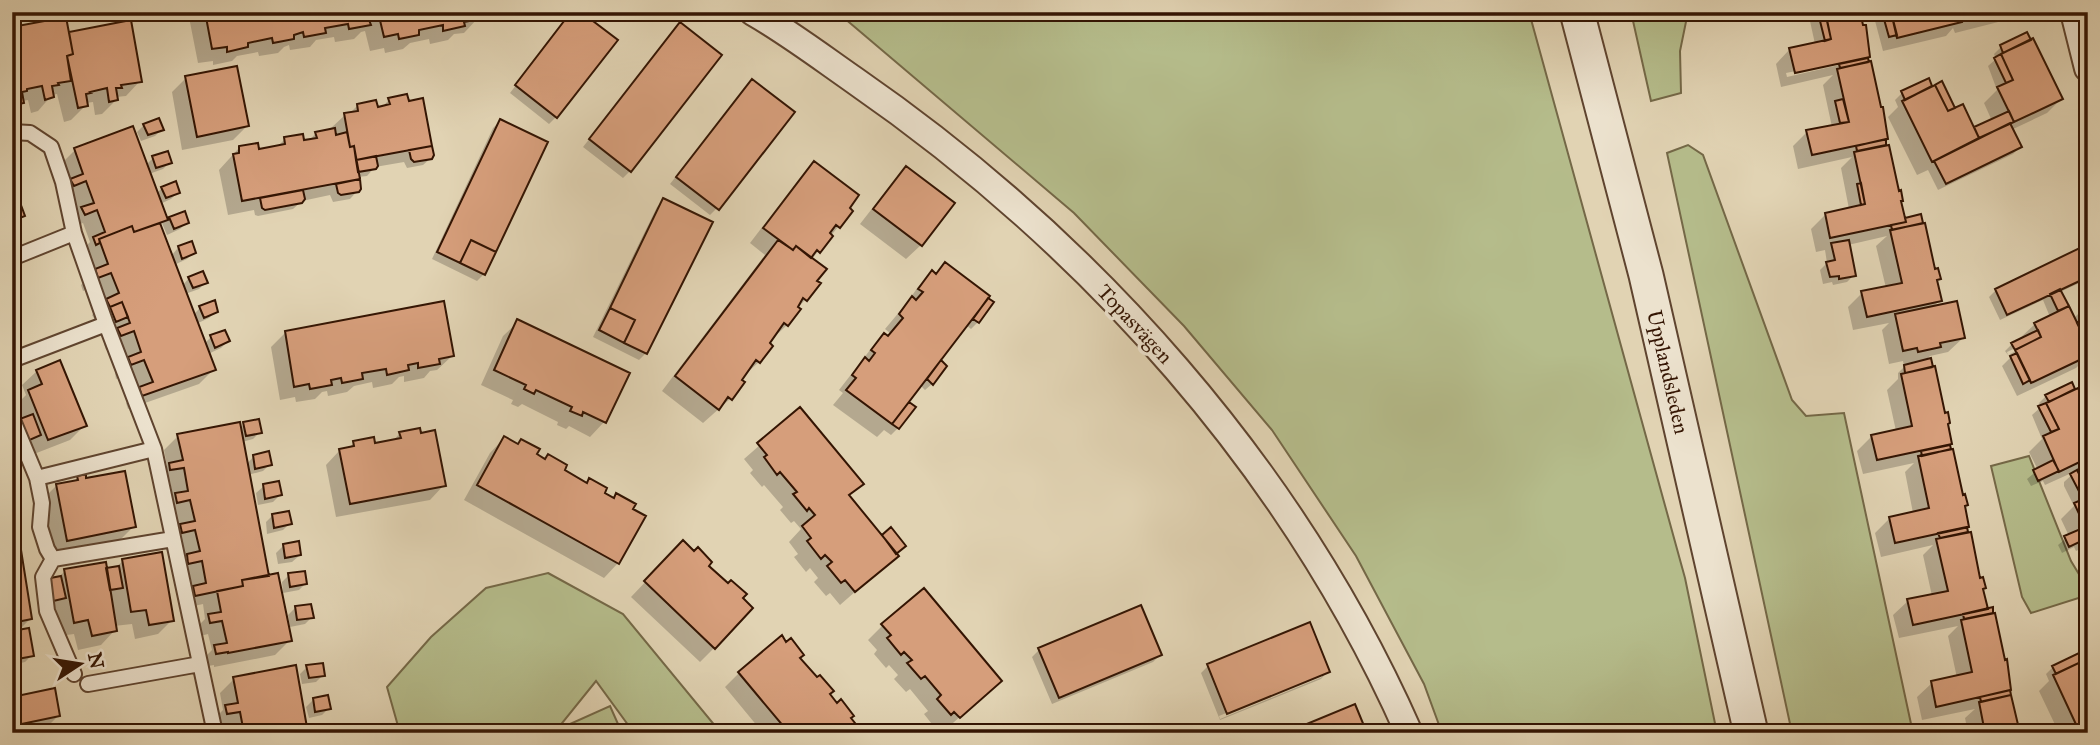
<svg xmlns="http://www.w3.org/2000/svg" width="2100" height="745" viewBox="0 0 2100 745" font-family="'IM FELL Great Primer',serif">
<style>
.green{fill:#b5bc8b;stroke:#746847;stroke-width:2}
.shadow{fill:#0003;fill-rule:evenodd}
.building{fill:#d69e7b;stroke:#341503;stroke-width:2}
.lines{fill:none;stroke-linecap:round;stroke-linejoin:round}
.service-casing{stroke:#5f442f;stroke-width:18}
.minor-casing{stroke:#5f442f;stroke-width:30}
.tertiary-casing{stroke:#5f442f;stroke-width:37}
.service{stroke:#ece2ce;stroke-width:14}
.minor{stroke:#ece2ce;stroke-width:26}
.tertiary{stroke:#ece2ce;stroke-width:33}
.labels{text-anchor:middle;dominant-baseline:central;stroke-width:7;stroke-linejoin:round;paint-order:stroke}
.street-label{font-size:21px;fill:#341503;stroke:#ece2ce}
</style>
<rect width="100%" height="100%" fill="#e1d3b3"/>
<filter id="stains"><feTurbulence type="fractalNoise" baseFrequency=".00286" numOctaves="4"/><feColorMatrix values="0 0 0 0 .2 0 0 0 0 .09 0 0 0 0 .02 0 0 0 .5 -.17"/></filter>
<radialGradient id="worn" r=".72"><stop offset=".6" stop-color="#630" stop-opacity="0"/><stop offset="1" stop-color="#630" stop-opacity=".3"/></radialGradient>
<path class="green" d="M837 12H1529L1685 578 1717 733H1442L1424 684 1356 556 1272 430 1184 326 1074 213Z
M1631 12H1688L1680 51 1681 93 1651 101Z
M1688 145 1703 155 1792 400 1806 416 1844 413 1913 733H1792L1667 153Z
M2029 456 2071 561 2088 589V595L2031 613 2022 597 1991 466Z
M548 573 623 614 721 733H634L596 681 559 727 545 733H400L387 687 431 637 486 588Z
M610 706 622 733H550Z"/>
<path class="shadow" d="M12 12H27L28 15 21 22 12 24Z
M43 12H58L55 15 44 18Z
M188 12H477L478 18 464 33 454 34 448 40 430 44 429 39 410 43 403 49 385 53 384 48 370 51 365 31 361 32 354 39 335 42 334 37 316 40 310 47 290 50 289 45 284 47 278 53 259 56 258 52 237 56 232 61 213 65V61L198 63Z
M1808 12H1858L1884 145 1881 148 1900 202 1904 221 1919 216 1933 271 1939 279 1936 281 1940 300 1932 308 1963 338 1948 352 1930 356 1924 362 1946 425 1950 443 1948 445 1949 451 1961 496 1966 505 1964 507 1967 532 1963 535 1982 590 1986 610 1991 612 1988 616 2006 671 2018 733H1968L1965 718 1975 709 1922 720 1917 697 1932 683 1957 678 1948 636 1958 626 1899 638 1893 615 1908 601 1932 596 1923 555 1933 545 1881 557 1875 533 1890 518 1913 513 1905 472 1914 463 1863 474 1857 451 1872 436 1896 431 1887 390 1898 379V373L1904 367 1903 361 1889 364 1882 330 1889 323 1853 330 1848 307 1862 293 1886 288 1876 246 1887 236 1848 245 1854 275 1847 282 1833 285 1832 282 1823 284 1820 270 1827 263 1825 250 1816 252 1811 229 1826 214 1849 209 1841 168 1852 157 1798 169 1793 146 1807 132 1832 127 1823 85 1833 75 1781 87 1776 64 1790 49 1815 44ZM1844 61 1839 65 1787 77 1786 73Z
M1878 12H2023L2018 17 1955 33 1953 28 1946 36 1883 51 1874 17Z
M568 17 556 117 549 124 510 93Z
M129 22 140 81 126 96 116 97 117 99 102 114 95 115 93 102 86 103V105L71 120 64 122 57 94 52 95 38 111 31 113 28 100 22 101 12 112V29L68 34Z
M680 24 630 171 623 178 583 147Z
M2026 35 2061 99 2047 113 2011 130 2020 147 2013 154 1938 190 1928 170 1917 175 1888 117 1898 107 1895 100 1902 93 1928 80 1931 89 1974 130 1992 121 1984 103 1997 90 1988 66 1996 59 1994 54 2001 47Z
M186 78 247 126 233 140 182 150 172 92Z
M746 88 717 208 710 215 670 184Z
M389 100 431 158 423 165 407 168 404 162 375 167 367 176 358 177 360 188 350 199 333 202 330 195 302 201 293 209 258 216 255 215 254 210 228 215 219 170 239 148 258 151 277 147 285 139 308 142 316 133 330 129 345 115 349 114 358 105 376 109 381 108Z
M500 121 484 274 477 281 432 259 493 128Z
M144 125 162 129 155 136 141 141 137 132Z
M75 150 146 165 153 158 170 162 163 169 149 174 156 194 162 188 178 192 171 199 160 204 167 221 170 218 187 222 180 229 167 235 162 223 159 226 171 256 178 248 191 243 194 252 187 259 174 265 182 286 189 278 206 282 199 289 185 294 193 315 200 308 216 311 209 318 196 324 204 344 211 337 228 341 221 348 208 354 214 369 199 384 128 409 126 403 137 392 129 373 116 379 115 373 126 362 119 345 106 350 104 344 114 333 105 316 95 320 92 315 103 304 97 286 83 291 81 285 92 274 80 253 90 242 83 223 70 228 68 223 78 213 72 194 59 199 57 194 67 184 61 164Z
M814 163 838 227 811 260 815 281 819 284 797 309H799L787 325 767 344 771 346 759 362 739 380 743 383 730 399 703 423 662 391 765 255 750 243 800 178Z
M906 169 921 245 906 259 860 224 892 183Z
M12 186 23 216 12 227Z
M664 200 646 353 639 360 593 337 657 207Z
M2088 246V279L2060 292 2073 319 2080 312 2088 308V362L2083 365 2082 362 2076 368 2017 396 2002 366 2015 353 2008 355 2005 351 2012 344 2021 340 2020 338 2035 324 2050 317 2043 300 2000 320 1989 297 1996 290ZM2024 344V347L2008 355 2007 352Z
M945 264 988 296 978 322 971 329 966 325 939 360 945 366 932 384 925 390 920 385 907 402 914 408 898 428 891 435 884 430 877 437 833 405 843 393 839 390 870 350 885 335 887 337 890 333 885 329 906 304 918 287 932 273 934 275Z
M518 322 627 374 604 422 590 437 569 426 566 429 557 425 558 422 522 404 518 407 511 404 513 400 481 385 503 336Z
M285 333 452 356 437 370 430 371 424 378 404 382V376L399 377 392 384 373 388 372 382 354 386 347 392 328 396 327 391 322 392 315 399 296 402 295 397 280 400 271 347Z
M37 371 85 425 70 440 34 454 15 406 26 395 22 385Z
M2088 380V396L2083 385Z
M2073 389 2067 395 2088 413V546L2076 551 2074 547 2062 553 2058 545 2069 536 2061 519 2074 506 2064 486V482L2076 471 2045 485 2043 481 2031 486 2027 479 2038 470 2029 452 2042 439 2032 415 2041 407 2039 403 2046 396Z
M800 410 861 484 848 497 881 538 891 530 896 556 840 605 830 593 826 596 814 582 818 578 810 568 806 572 794 557 798 554 789 542 801 529 794 521 791 523 780 510 783 507 764 485 762 487 750 473 753 470 744 459Z
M244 424 260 432 253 439 242 442 246 465 254 456 270 464 263 471 248 475 268 578 290 640 275 655 214 667V665L202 667 201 661 212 650 208 634 196 637 194 630 205 619 203 604 181 609 179 602 191 591 188 575 174 578 167 540 179 528 176 513 162 516 161 509 173 498 170 481 156 484 155 479 167 466 164 450 178 436 239 429Z
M400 433 444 485 430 500 336 517 326 465 340 450 347 449 354 443 373 445 393 441Z
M504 438 585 484 589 480 603 493 618 563 604 578 464 500 490 453Z
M78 477 85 480 134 526 119 541 53 554 42 500 57 485 73 483Z
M264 486 280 495 273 502 258 505 256 493Z
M273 515 290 523 283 530 267 534 266 522Z
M283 546 300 555 292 562 278 564 276 553Z
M12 553 30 619 17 632 32 655 25 662 12 665Z
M669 557 707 566 714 648 700 662 631 597Z
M123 561 172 620 158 634 135 639 132 624 114 626 115 630 101 645 78 650 74 634 59 636 54 605 42 608 57 579 65 571 115 568Z
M289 575 306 583 299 590 283 593 282 582Z
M295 608 312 617 305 624 290 627 288 615Z
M883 625 1000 681 944 731 938 725 935 728 924 714 928 711 910 689 906 692 894 679 898 675 889 665 886 668 874 654 877 650 868 640Z
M1039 650 1160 655 1153 662 1052 704 1032 657Z
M798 658 849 718 861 733H763L725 687 739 673Z
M2088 660V733H2059L2039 691 2049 681 2046 674 2053 667 2078 665Z
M1208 666 1328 671 1321 679 1220 720 1201 673ZM1322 673V677L1220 719 1219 716Z
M307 667 323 675 316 682 302 684 300 674Z
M234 679 307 733H227L226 726 213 728 212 721 223 710 220 693Z
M12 698 58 716 51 723 12 731Z
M313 700 329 708 322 715 309 718 306 707Z"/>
<path class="building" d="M205 12H378L379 18 369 20 371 25 349 29 348 24 325 28 326 33 304 37 303 32 294 35V39L273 43 272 38 248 43V47L227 52V47L212 49Z
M378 12H479L480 19 464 22 465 26 443 31V25L419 30V35L399 39 398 34 384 37Z
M571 12H581L618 40 557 118 515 85Z
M1825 12H1860L1863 25H1866L1870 57 1795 73 1789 48 1831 39Z
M1882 12H1891L1897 35 1889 37Z
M1891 12H1960L1962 22 1897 38Z
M1967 12H1999L1969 20Z
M1826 15 1831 39 1825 41 1819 17Z
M66 17 73 54 67 56 71 81 58 83 59 85 52 86 54 97 45 100 42 86 27 89V91L22 92 24 103 13 105 12 27Z
M131 20 142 82 121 85 122 88H116L118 100 109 102 107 88 90 92 91 93 86 94 88 106 78 108 67 56 73 54 69 32Z
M680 22 722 55 631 172 589 139Z
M2027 32 2031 40 2003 53 2000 45Z
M2033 38 2063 99 2014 122 1997 87 2013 80 2001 54Z
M2001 54 2013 80 2006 83 1994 58Z
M1868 58 1869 62 1840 68 1839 64Z
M1871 61 1881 107H1883L1888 139 1812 155 1806 130 1849 122 1837 69Z
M237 66 249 126 197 137 185 76Z
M1929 78 1932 86 1905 100 1901 91Z
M752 79 795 112 719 210 676 177Z
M1942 81 1955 108 1948 111 1935 85Z
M1935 85 1948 111 1963 104 1979 138 1932 162 1902 101Z
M407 94 409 101 423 98 432 146 356 160 354 146 350 147 344 113 358 111 357 104 376 100 378 107 390 104 388 98Z
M1843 99 1849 122 1840 123 1835 101Z
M2009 111 2014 122 1979 138 1974 127Z
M159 118 164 130 148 135 143 124Z
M500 119 548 142 496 252 471 240 460 263 437 252Z
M2010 123 2022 147 1946 184 1934 161Z
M133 126 168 220 134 232 132 226 99 239 100 243 96 245 93 237 105 232 97 210 85 215 81 207 94 203 86 181 74 186 70 179 83 174 74 148Z
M335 128 336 135 347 132 350 147 354 146 360 179 242 201 233 154 239 153V146L258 143 259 149 285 144 284 137 303 134 304 140 317 138 315 132Z
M1886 139V145L1857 151 1856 146Z
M1889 145 1899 191 1901 190 1903 201H1901L1906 222 1830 238 1825 213 1865 204 1854 152Z
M432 146 434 155 432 159 414 162 411 159 409 150Z
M168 151 172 163 156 168 152 156Z
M376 156 378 166 376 169 358 172 356 160Z
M814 161 859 195 850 208 853 211 840 228 836 225 830 233 833 236 820 253 817 250 811 258 796 246 793 250 763 228Z
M906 166 955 203 922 246 873 209Z
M360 179 361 189 359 192 341 195 338 193 336 184Z
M12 181 25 216 12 221Z
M176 181 180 193 166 198 161 187Z
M1861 183 1865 204 1861 205 1857 184Z
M303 190 305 199 302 203 265 210 262 208 260 198Z
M663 198 713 222 647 354 624 343 635 320 610 308Z
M185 211 189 223 174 229 169 217Z
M1921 214 1923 223 1892 230 1891 225 1906 222 1905 218Z
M160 223 216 370 142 396 139 387 153 382 144 360 131 365 128 357 141 352 134 331 121 336 117 328 130 323 122 302 110 307 106 299 119 293 111 273 98 278 95 269 108 264 99 239 132 226 134 232Z
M1925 223 1935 269 1938 268 1941 279 1937 280 1942 301 1867 317 1861 291 1902 283 1890 230Z
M471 240 496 252 485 275 460 263Z
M778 240 793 250 796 246 827 269 817 281 821 283 807 301 803 298 798 307 801 309 788 326 784 323 770 343 773 346 760 363 756 360 742 380 745 382 732 400 728 397 719 410 675 376Z
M1849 240 1856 276 1839 279V276L1830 277 1826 262 1835 260 1831 243Z
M192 241 196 253 182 259 178 246Z
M2088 244V277L2007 315 1995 289Z
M945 262 990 296 892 424 846 390 856 378 852 375 865 357 869 361 875 353 871 350 884 333 888 336 903 318 899 314 912 296 916 300 923 292 918 289 932 270 936 274Z
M203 271 208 283 193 288 188 277Z
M2060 289 2069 306 2058 311 2050 294Z
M988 298 994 302 979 323 973 319Z
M215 300 218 312 204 318 199 306Z
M444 301 454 356 439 359 440 364 418 368V363L408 365 409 370 387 375 386 369 362 373 363 379 342 383 341 378 331 380 332 385 310 389 309 384 294 387 285 331Z
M1957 301 1965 338 1940 343 1941 347 1918 352 1917 348 1903 351 1895 314Z
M122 302 128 317 116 322 110 307Z
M2069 306 2088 345V356L2031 383 2015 350 2041 337 2034 323Z
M610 308 635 320 624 343 599 330Z
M517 319 630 373 606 423 583 412 582 416 570 411 572 407 536 390 534 394 524 389 526 385 494 370Z
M2083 320 2088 330V345L2077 323Z
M225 330 230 341 215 348 210 335Z
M2038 330 2041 337 2015 350 2011 343Z
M2017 353 2030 380 2023 384 2010 356Z
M1931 358 1933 367 1905 373 1904 365Z
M60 360 87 426 48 440 28 390 42 384 36 370Z
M941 360 947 366 933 385 927 379Z
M1935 366 1945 413 1948 412 1950 423 1948 424 1952 444 1877 460 1871 435 1912 426 1901 374Z
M2072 382 2075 389 2049 402 2045 395Z
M2078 388 2088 409V458L2059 472 2043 436 2059 429 2046 403Z
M909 402 916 407 899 429 892 424Z
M2046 403 2059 429 2051 432 2038 406Z
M800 407 864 484 849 495 899 556 855 592 845 580 841 583 827 566 832 562 825 555 821 559 807 541 811 538 802 526 815 515 809 508 807 511 793 494 797 492 780 472 777 475 764 457 767 455 757 443Z
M33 414 41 435 25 442 17 420Z
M259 419 262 433 246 436 243 422Z
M240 422 269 576 242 580 243 586 195 596 193 586 206 583 202 561 188 564 187 554 200 551 195 530 182 533 180 524 195 521 190 500 177 503 175 493 188 491 184 468 170 470 169 463 183 460 177 434Z
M420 428 421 433 435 430 446 486 350 504 339 449 354 446 353 441 374 437 375 443 401 438 399 432Z
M504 436 518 444 521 439 540 449 537 454 545 459 548 454 567 465 565 470 587 483 589 478 607 488 605 493 614 498 616 493 636 504 633 509 646 516 619 564 477 485Z
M1950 445 1951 449 1922 456 1921 451Z
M1953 449 1963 495 1965 494 1968 505 1965 506 1969 527 1895 543 1889 517 1929 508 1918 456Z
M269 451 272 465 255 469 253 455Z
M2053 460 2059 471 2038 481 2033 470Z
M2088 465V491L2077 470Z
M2077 470 2088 491V497L2083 499 2070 474Z
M125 471 136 527 67 541 56 484 78 480 77 476 86 474V478Z
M279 481 282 495 265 499 263 484Z
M2088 497V533L2074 503Z
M289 511 292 524 274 528 272 514Z
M891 527 906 546 896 554 882 535Z
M1967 527 1968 532 1940 538 1938 533Z
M2085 527 2088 538 2069 547 2064 536Z
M1971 532 1980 578 1983 577 1986 588 1983 589 1988 609 1913 625 1907 599 1948 591 1936 539Z
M683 540 694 551 698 547 712 562 709 566 728 583 731 580 747 594 743 598 753 608 715 649 644 581Z
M299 541 301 555 285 558 283 544Z
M21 550 32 619 12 623V551Z
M162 552 174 621 149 625 146 610 131 612 122 559Z
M106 562 117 631 92 636 88 620 74 623 64 569Z
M119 566 123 588 110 590 106 568Z
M305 571 307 584 290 587 288 573Z
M278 573 292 641 228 653V652L216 654 214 645 227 643 222 621 210 623 208 614 221 612 217 591 243 586 242 580Z
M61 576 66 598 49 602 45 579Z
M924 588 1002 681 960 718 954 712 951 715 937 699 941 695 925 676 921 679 907 663 912 660 904 652 901 655 887 638 891 635 881 624Z
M311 604 314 618 297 620 295 606Z
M1141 605 1162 655 1059 698 1038 648Z
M1993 607V613L1964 619 1963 614Z
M1995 613 2005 660 2007 659 2011 690 1936 707 1931 681 1972 672 1961 620Z
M1310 622 1330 672 1227 714 1207 664Z
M29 628 34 656 12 660V631Z
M782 635 786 642 791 638 804 655 800 658 817 677 820 675 834 691 830 694 837 703 841 699 854 716 851 718 863 733H789L738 672Z
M2081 652 2085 660 2056 674 2052 666Z
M2087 659 2088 733H2080L2053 675Z
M323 663 325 676 309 678 306 665Z
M296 665 308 733H244L240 712 227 714 225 705 238 703 233 677Z
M55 688 60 716 12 726V697Z
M2010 690 2011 695 1981 702 1980 697Z
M328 695 331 709 315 712 313 698Z
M2011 695 2020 733H1985L1979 702Z
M1355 704 1367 733H1285Z
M1031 725 1035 733H1012Z
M334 726 336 733H319V729Z"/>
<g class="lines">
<defs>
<path id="service" d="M12 132 30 133 51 147 63 182 74 233 12 258
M74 233 106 324 154 449 215 733
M12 360 106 324
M12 418 37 478
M154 449 37 478 42 503 40 527 47 549 53 559 173 539
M53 559 43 577 47 611 74 674
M88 684 200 664"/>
<path id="minor" d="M753 12C788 32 821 57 854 80 1091 244 1292 468 1409 733
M2074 12 2088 68"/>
<path id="tertiary" d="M1577 12 1646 275 1751 733"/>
</defs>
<use href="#service" class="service-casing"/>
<use href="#minor" class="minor-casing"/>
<use href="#tertiary" class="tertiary-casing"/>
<use href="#service" class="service"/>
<use href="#minor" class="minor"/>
<use href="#tertiary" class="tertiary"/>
</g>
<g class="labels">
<g class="street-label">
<text transform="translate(1135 324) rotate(47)">Topasvägen</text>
<text transform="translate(1668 372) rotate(77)">Upplandsleden</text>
</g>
</g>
<rect width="2100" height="745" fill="none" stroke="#e1d3b3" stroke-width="42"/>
<rect x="14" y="14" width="2072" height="717" fill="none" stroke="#341503" stroke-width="3.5"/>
<rect x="21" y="21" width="2058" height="703" fill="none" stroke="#341503" stroke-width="2"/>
<g transform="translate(80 664) rotate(78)" stroke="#ece2ce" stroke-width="5" paint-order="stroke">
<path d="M0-5L12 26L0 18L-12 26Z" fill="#341503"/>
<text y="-10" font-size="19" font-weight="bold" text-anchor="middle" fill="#341503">N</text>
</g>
<rect width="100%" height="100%" filter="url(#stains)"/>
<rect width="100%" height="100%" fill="url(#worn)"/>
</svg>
